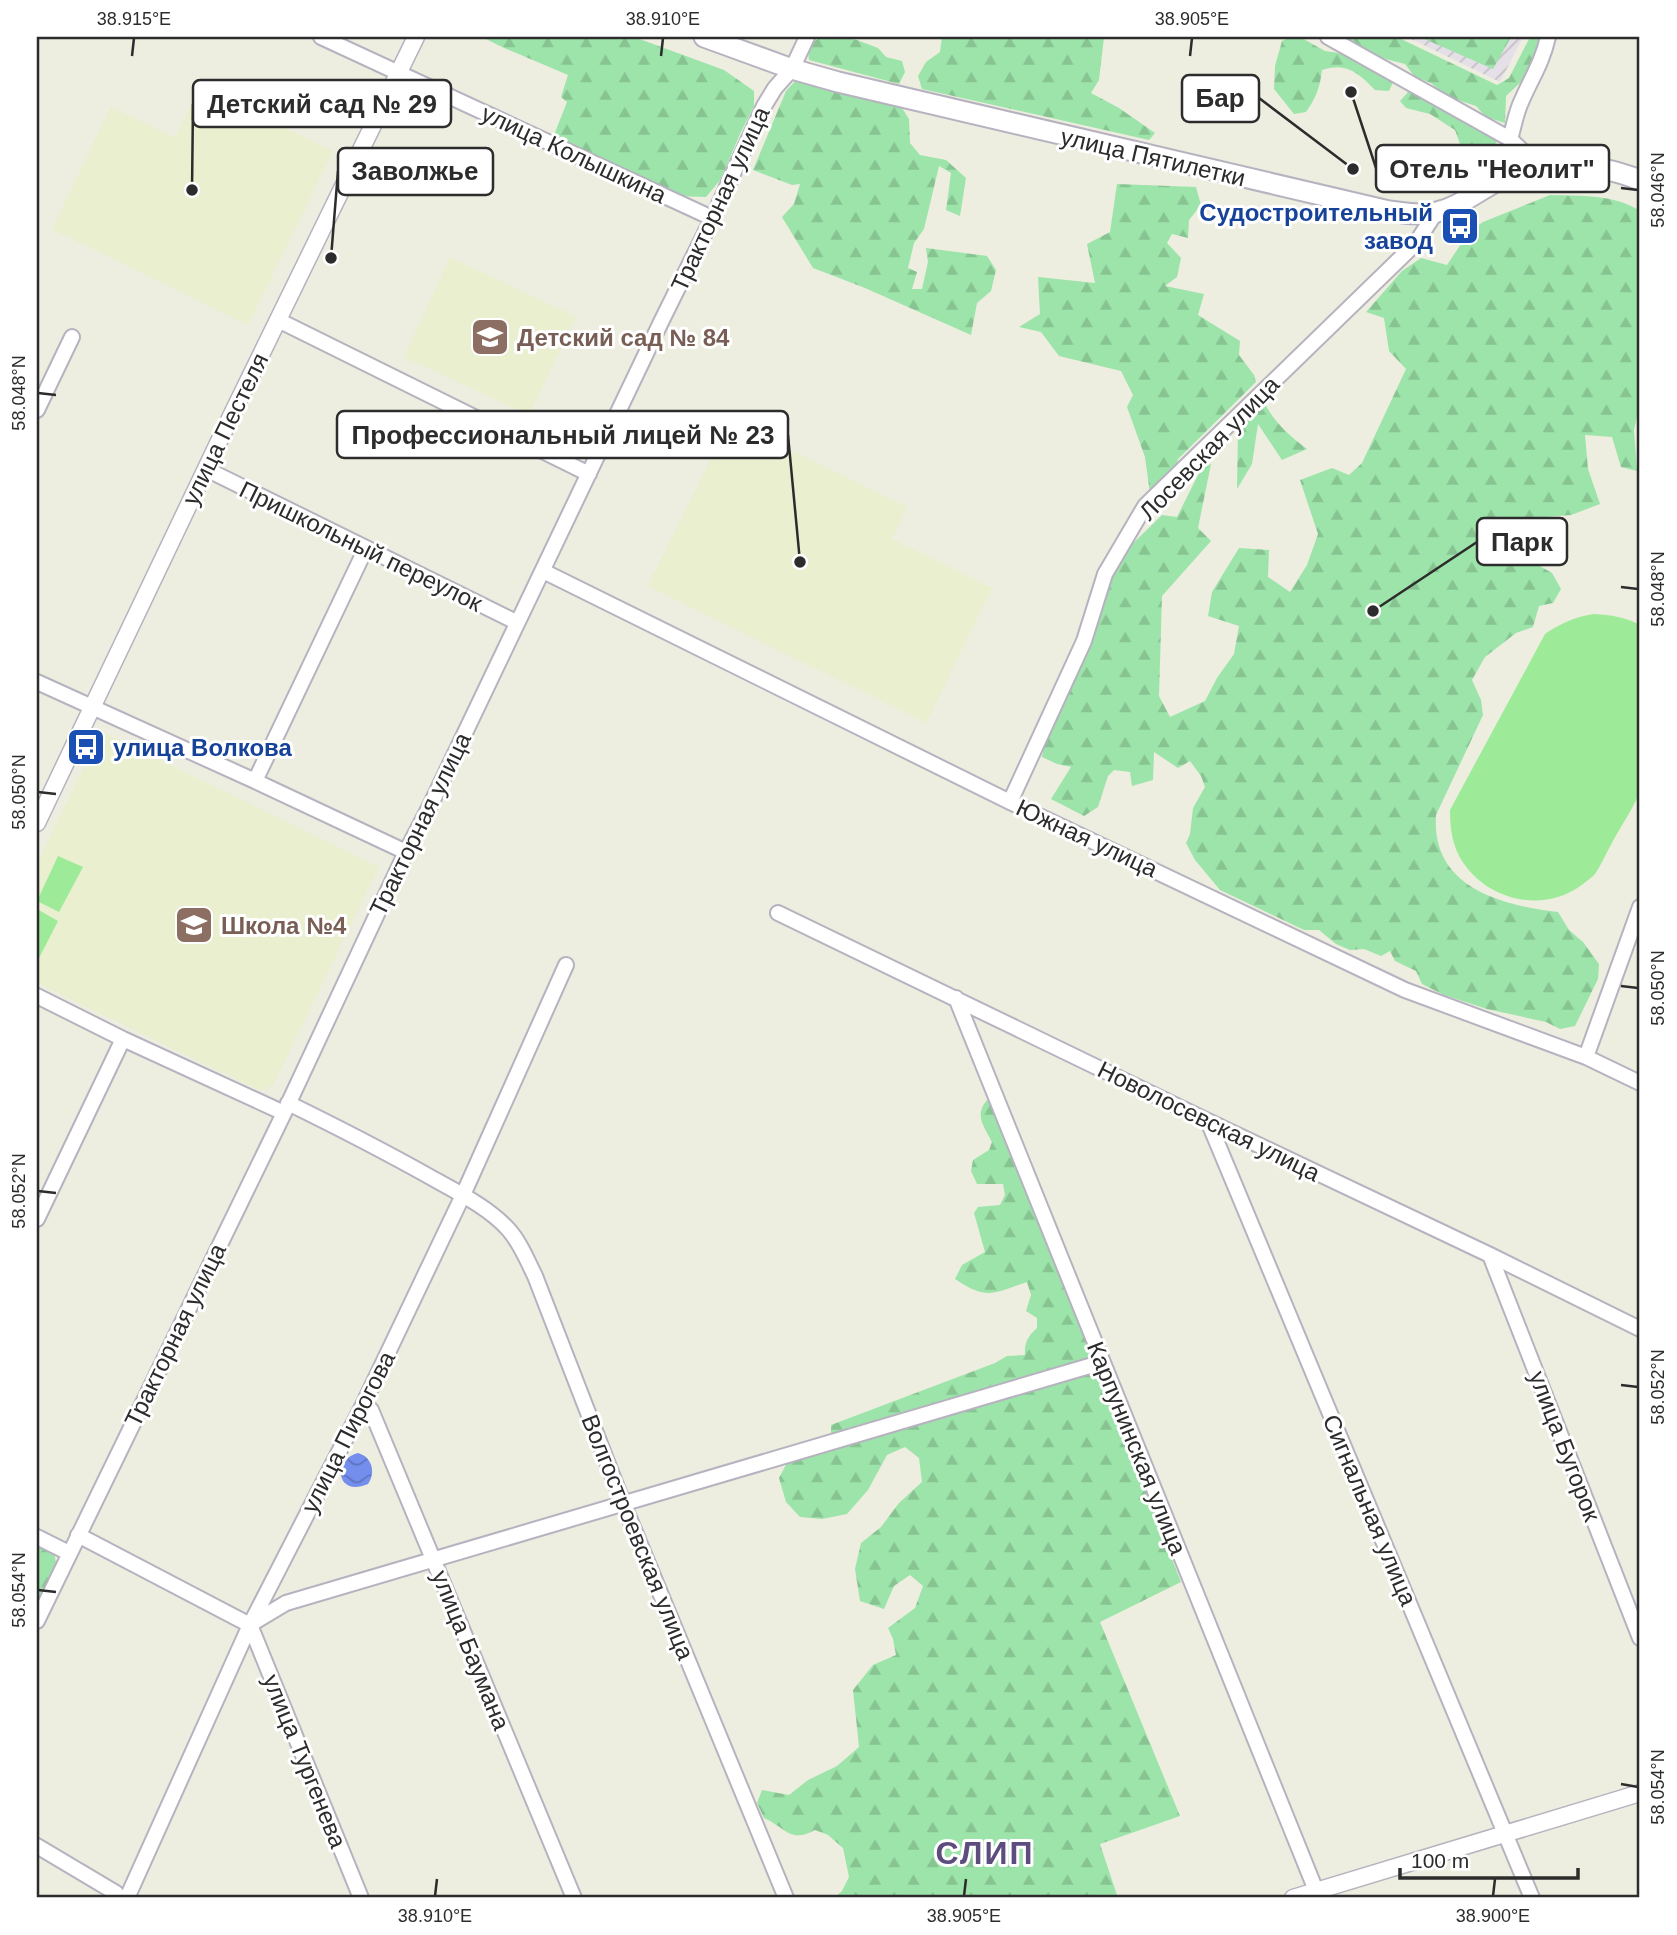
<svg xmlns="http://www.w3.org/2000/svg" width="1677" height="1935" viewBox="0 0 1677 1935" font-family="Arial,sans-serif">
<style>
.industrial{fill:url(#industrial-furrows)}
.education{fill:#e9efcf}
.forest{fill:url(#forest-firs)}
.pitch{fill:#9deb98}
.water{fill:url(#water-waves)}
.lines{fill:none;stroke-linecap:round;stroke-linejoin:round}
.minor-casing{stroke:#b7b2c0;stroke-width:18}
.tertiary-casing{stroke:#b7b2c0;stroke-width:19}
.secondary-casing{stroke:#b7b2c0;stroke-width:23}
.minor{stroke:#fff;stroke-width:14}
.tertiary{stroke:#fff;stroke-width:16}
.secondary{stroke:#fff;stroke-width:19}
.ticks{fill:none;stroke:#2c2c2c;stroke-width:2.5}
.labels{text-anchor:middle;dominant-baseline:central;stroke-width:6;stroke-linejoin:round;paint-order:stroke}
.street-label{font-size:24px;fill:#2c2c2c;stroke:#fff}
.transit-label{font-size:24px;font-weight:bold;fill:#164399;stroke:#fff;text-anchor:end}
.education-label{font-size:24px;font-weight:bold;fill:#785e54;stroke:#fff;text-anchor:start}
.district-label{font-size:32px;font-weight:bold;letter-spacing:2px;fill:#5d4c7e;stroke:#fff}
.leader{fill:none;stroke:#2c2c2c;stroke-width:2.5}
.callout-dot{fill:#2c2c2c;stroke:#fff;stroke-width:2.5}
.callout{fill:#fff;stroke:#2c2c2c;stroke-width:2.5}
.callout-label{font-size:26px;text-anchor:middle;font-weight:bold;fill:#2c2c2c}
.neatline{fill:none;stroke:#2c2c2c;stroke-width:2.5}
.ticks-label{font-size:18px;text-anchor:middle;fill:#2c2c2c}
</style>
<defs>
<pattern id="industrial-furrows" width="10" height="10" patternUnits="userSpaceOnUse" patternTransform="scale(1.75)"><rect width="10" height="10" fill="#e5dfe7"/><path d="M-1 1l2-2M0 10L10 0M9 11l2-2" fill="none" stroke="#c5c0c6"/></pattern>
<pattern id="forest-firs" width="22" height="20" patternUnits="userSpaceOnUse" patternTransform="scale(1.75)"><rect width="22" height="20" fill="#9ce4a9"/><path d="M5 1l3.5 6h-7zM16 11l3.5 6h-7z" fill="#87c492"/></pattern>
<pattern id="water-waves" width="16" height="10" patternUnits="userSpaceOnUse" patternTransform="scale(1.75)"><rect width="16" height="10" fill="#748eee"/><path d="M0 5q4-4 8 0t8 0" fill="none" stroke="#5f74c1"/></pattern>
</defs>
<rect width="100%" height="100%" fill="#edeedf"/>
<path class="industrial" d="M1407 37H1523L1500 82Z"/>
<path class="education" d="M200 86 333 151 248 325 52 229 111 107 175 138Z
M450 257 576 317 529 415 404 357Z
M730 420 907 507 892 539 992 588 926 723 648 586Z
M101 731 379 867 273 1085 261 1091 37 983V864Z"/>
<path class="forest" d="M482 37H634L724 70 754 91V106L740 134 721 179 706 197 674 196 580 152 554 135 567 102 561 97 568 75 502 47Z
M821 37H842L857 40 878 48 886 57 902 61 905 72 899 84 809 60C807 49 811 42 821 37Z
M942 37H1104L1099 80 1091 93 1119 108 1155 133 1149 140 922 89 918 76 926 62 940 52Z
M1291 37H1300L1325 51 1345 54 1394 80 1389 91 1375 90C1358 73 1347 62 1322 70 1320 87 1316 98 1306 112L1294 114 1274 89 1275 66 1282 41Z
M1344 37H1397L1497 85 1509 78 1530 37H1544L1537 60 1522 81 1506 96 1505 123 1486 117 1476 106 1446 96 1431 83 1415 77 1405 64 1378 57Z
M1420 37H1511L1493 69Z
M798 78 902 108 909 119 910 143 920 155 946 160 966 178 960 216 946 210 951 173 939 166 924 229 914 243 908 268 917 272 912 289H922L928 262 926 248 987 256 996 270 991 291 977 303 971 335 865 288 813 268 782 217 794 204 800 184 792 185 753 170 786 91Z
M1409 91 1435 101 1460 120 1499 139C1483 161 1473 174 1444 176L1460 144 1455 130 1430 114 1406 108 1400 101Z
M1117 184 1196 187 1201 205 1189 220 1188 238 1172 234 1167 243 1181 258 1177 277 1165 286 1204 294 1198 315 1240 341 1239 355 1254 375 1256 382 1178 459 1176 468 1150 494 1145 457 1127 407 1133 395 1121 371 1059 356 1041 332 1019 327 1040 314 1038 277 1095 283 1087 244 1110 232Z
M1550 195C1581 196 1614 194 1640 211V404L1634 430 1637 471 1621 467 1612 437 1585 435 1588 469 1600 504 1571 515 1545 517 1529 544 1538 565 1552 573 1561 589 1553 603 1539 606 1533 627 1516 633 1485 657 1472 680 1481 700 1483 715 1436 815C1431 887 1500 905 1558 912L1569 930 1583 942 1599 964 1598 979 1575 1026 1560 1029 1546 1022 1487 1009 1444 995 1422 984 1416 971 1395 961 1390 951 1381 956 1364 949 1350 950 1336 944 1319 930H1304L1220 890 1195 860 1186 843 1190 834 1193 808 1205 787 1201 776 1190 761 1178 768 1154 752 1153 780 1132 786 1130 772 1114 770 1108 776 1098 807 1084 816 1051 799 1071 767 1057 764 1042 757 1045 740 1110 576 1123 553 1162 515 1177 517 1205 461 1211 464 1198 528 1211 541 1162 596 1159 696 1170 717 1205 701 1217 678 1234 654 1239 626 1208 616 1212 592 1239 548 1269 550 1268 577 1290 592 1307 565 1318 534 1300 480 1332 468 1349 475 1362 463 1406 369 1389 351 1384 318 1366 312 1402 271 1421 258 1447 265 1469 232 1483 222Z
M1264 401C1272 421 1290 436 1307 449L1282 460 1258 424 1252 464 1237 489 1238 427Z
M991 1096 1181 1582 1100 1622 1180 1816 1100 1844 1118 1898H834L842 1891 849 1877 843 1848 828 1835 815 1830C790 1844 785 1827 764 1818L757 1803 762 1790 789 1795 808 1780 837 1766 859 1747 853 1690 873 1665 896 1655 893 1639 888 1628 915 1608 923 1586 910 1575 894 1586 884 1609 860 1601 855 1569 861 1543 881 1527 899 1503 922 1482 919 1458 905 1447 887 1455 868 1490 847 1514 822 1519 800 1517 786 1502 779 1478 789 1459 831 1443V1425L995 1363 1007 1356 1025 1355C1024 1343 1028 1336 1037 1328V1318L1026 1311 1031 1295 1027 1282C993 1293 988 1301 955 1279L962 1265 985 1252 974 1213 978 1207 1000 1205 1005 1195 1003 1184H977L971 1171 973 1160 989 1150 992 1142C982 1123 973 1113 991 1096Z
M37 1544 54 1552 56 1563 37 1602Z"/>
<path class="pitch" d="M1594 614C1611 615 1625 617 1640 625 1640 667 1640 710 1640 752 1640 765 1644 783 1639 794 1632 810 1621 826 1613 841 1607 851 1602 864 1595 874 1592 877 1587 881 1583 884 1544 914 1488 901 1462 861 1452 845 1450 828 1450 810L1545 634C1561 623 1575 617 1594 614Z
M58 856 83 867 59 912 37 901Z
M37 909 58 921 37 962Z"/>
<path class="water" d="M358 1453C372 1457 376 1472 368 1484 336 1498 332 1459 358 1453Z"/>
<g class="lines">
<defs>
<path id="minor" d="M321 37 712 218
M1328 37 1510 139
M1539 167 1510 139C1514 126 1516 112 1522 100 1532 77 1542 63 1548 37
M278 320 589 474
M37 410 72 337
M206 469 516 622
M543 571 1010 802 1405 990 1586 1057 1640 1083
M37 682 255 781 406 852
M255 781 366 548
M1010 802 1084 641 1105 574 1145 506 1416 243 1436 212
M778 913 1208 1121 1490 1255 1640 1329
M37 996 123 1039 284 1113
M956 998 1319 1898
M1586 1057 1640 907
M288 1103C337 1127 384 1151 432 1178 457 1192 488 1207 508 1229 520 1242 527 1260 535 1276L623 1503 786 1898
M1208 1121 1532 1898
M37 1219 123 1039
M1490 1255 1640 1638
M363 1405 371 1410 574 1898
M78 1535 250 1625
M37 1537 69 1553
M37 1621 284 1113 406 852 431 804 662 320 715 213 764 106 775 88 792 69 807 37
M251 1624 286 1603 1103 1362
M250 1625 361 1898
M37 1846 116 1893 119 1898
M127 1898 250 1625 363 1405 463 1195 566 965"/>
<path id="tertiary" d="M37 823 233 412 416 37
M1293 1898 1640 1793"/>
<path id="secondary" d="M704 37 792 69 838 82 1389 211C1404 213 1422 216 1437 212 1462 206 1481 188 1504 178 1549 158 1596 163 1640 180"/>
</defs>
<use href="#minor" class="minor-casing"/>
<use href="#tertiary" class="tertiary-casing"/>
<use href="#secondary" class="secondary-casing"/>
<use href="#minor" class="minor"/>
<use href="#tertiary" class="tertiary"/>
<use href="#secondary" class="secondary"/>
</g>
<path class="ticks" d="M132 56 134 38M661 56 663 38M1190 56 1192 38M1621 188 1638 190M38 393 56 395M1621 587 1638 589M38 792 56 794M1621 986 1638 988M38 1191 56 1193M1621 1385 1638 1387M38 1590 56 1592M1621 1784 1638 1787M435 1896 437 1879M964 1896 966 1879M1493 1896 1495 1879"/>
<defs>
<symbol id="bus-square" viewBox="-11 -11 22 22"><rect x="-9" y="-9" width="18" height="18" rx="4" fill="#1a4fb4" stroke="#fff"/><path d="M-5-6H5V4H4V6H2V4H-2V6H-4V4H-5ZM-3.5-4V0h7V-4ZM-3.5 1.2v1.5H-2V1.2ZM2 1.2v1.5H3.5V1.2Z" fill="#fff"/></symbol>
<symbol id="school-square" viewBox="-11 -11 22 22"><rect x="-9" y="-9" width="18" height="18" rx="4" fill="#8d6e63" stroke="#fff"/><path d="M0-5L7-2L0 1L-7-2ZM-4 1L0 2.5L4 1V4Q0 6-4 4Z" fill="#fff"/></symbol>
</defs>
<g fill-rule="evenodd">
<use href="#bus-square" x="1438" y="204" width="44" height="44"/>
<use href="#school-square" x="468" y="315" width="44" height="44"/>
<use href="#bus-square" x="64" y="725" width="44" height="44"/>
<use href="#school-square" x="172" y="903" width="44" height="44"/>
</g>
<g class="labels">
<g class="street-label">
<text transform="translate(574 154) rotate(25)">улица Колышкина</text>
<text transform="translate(1153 157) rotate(13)">улица Пятилетки</text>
<text transform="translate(720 199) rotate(-65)">Тракторная улица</text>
<text transform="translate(225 429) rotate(-64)">улица Пестеля</text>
<text transform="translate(1209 448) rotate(-46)">Лосевская улица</text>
<text transform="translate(361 546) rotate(26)">Пришкольный переулок</text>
<text transform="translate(420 824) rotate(-64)">Тракторная улица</text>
<text transform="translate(1087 838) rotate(25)">Южная улица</text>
<text transform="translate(1209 1121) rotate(26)">Новолосевская улица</text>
<text transform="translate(175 1335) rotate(-64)">Тракторная улица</text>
<text transform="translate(348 1432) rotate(-63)">улица Пирогова</text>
<text transform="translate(1565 1446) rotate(69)">улица Бугорок</text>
<text transform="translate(1137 1448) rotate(68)">Карпунинская улица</text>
<text transform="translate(1370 1510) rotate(67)">Сигнальная улица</text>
<text transform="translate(638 1537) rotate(68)">Волгостроевская улица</text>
<text transform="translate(471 1650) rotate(68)">улица Баумана</text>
<text transform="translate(305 1761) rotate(68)">улица Тургенева</text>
</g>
<g class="transit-label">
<text x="1433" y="212">Судостроительный<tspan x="1433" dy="28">завод</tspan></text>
<text x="113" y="747" text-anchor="start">улица Волкова</text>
</g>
<g class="education-label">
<text x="517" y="337">Детский сад № 84</text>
<text x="221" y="925">Школа №4</text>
</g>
<g class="district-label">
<text x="985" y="1853">СЛИП</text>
</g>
</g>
<path class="leader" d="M1353 169L1259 98M192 190L193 104M1351 92L1376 168M331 258L338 171M800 562L788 435M1373 611L1477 542"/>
<g class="callout-dot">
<circle cx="1353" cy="169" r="7"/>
<circle cx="192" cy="190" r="7"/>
<circle cx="1351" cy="92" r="7"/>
<circle cx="331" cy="258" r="7"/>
<circle cx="800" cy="562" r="7"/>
<circle cx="1373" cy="611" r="7"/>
</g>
<g class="callout">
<rect x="1182" y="75" width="77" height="47" rx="7"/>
<rect x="193" y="80" width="258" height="47" rx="7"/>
<rect x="1376" y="145" width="233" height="47" rx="7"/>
<rect x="338" y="148" width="155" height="47" rx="7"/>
<rect x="337" y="411" width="451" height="47" rx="7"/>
<rect x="1477" y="518" width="90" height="47" rx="7"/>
</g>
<g class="callout-label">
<text x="1220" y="107">Бар</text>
<text x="322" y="113">Детский сад № 29</text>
<text x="1492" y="178">Отель "Неолит"</text>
<text x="415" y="180">Заволжье</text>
<text x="563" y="444">Профессиональный лицей № 23</text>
<text x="1522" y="551">Парк</text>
</g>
<rect width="1677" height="1935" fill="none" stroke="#ffffff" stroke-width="77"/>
<path d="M1400 1868v10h178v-10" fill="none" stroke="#2c2c2c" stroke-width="3.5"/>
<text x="1411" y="1868" font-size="21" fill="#2c2c2c" stroke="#ffffff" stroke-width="5" paint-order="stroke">100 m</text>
<rect x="38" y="38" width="1600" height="1858" class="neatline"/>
<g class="ticks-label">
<text x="134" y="25">38.915°E</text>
<text x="663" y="25">38.910°E</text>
<text x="1192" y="25">38.905°E</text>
<text transform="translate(1658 190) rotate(-90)" y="6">58.046°N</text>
<text transform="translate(19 393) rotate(-90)" y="6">58.048°N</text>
<text transform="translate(1658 589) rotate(-90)" y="6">58.048°N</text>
<text transform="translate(19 792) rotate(-90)" y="6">58.050°N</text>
<text transform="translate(1658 988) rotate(-90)" y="6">58.050°N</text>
<text transform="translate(19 1191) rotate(-90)" y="6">58.052°N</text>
<text transform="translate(1658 1387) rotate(-90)" y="6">58.052°N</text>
<text transform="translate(19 1590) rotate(-90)" y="6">58.054°N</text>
<text transform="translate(1658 1787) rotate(-90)" y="6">58.054°N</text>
<text x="435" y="1922">38.910°E</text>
<text x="964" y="1922">38.905°E</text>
<text x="1493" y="1922">38.900°E</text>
</g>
</svg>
